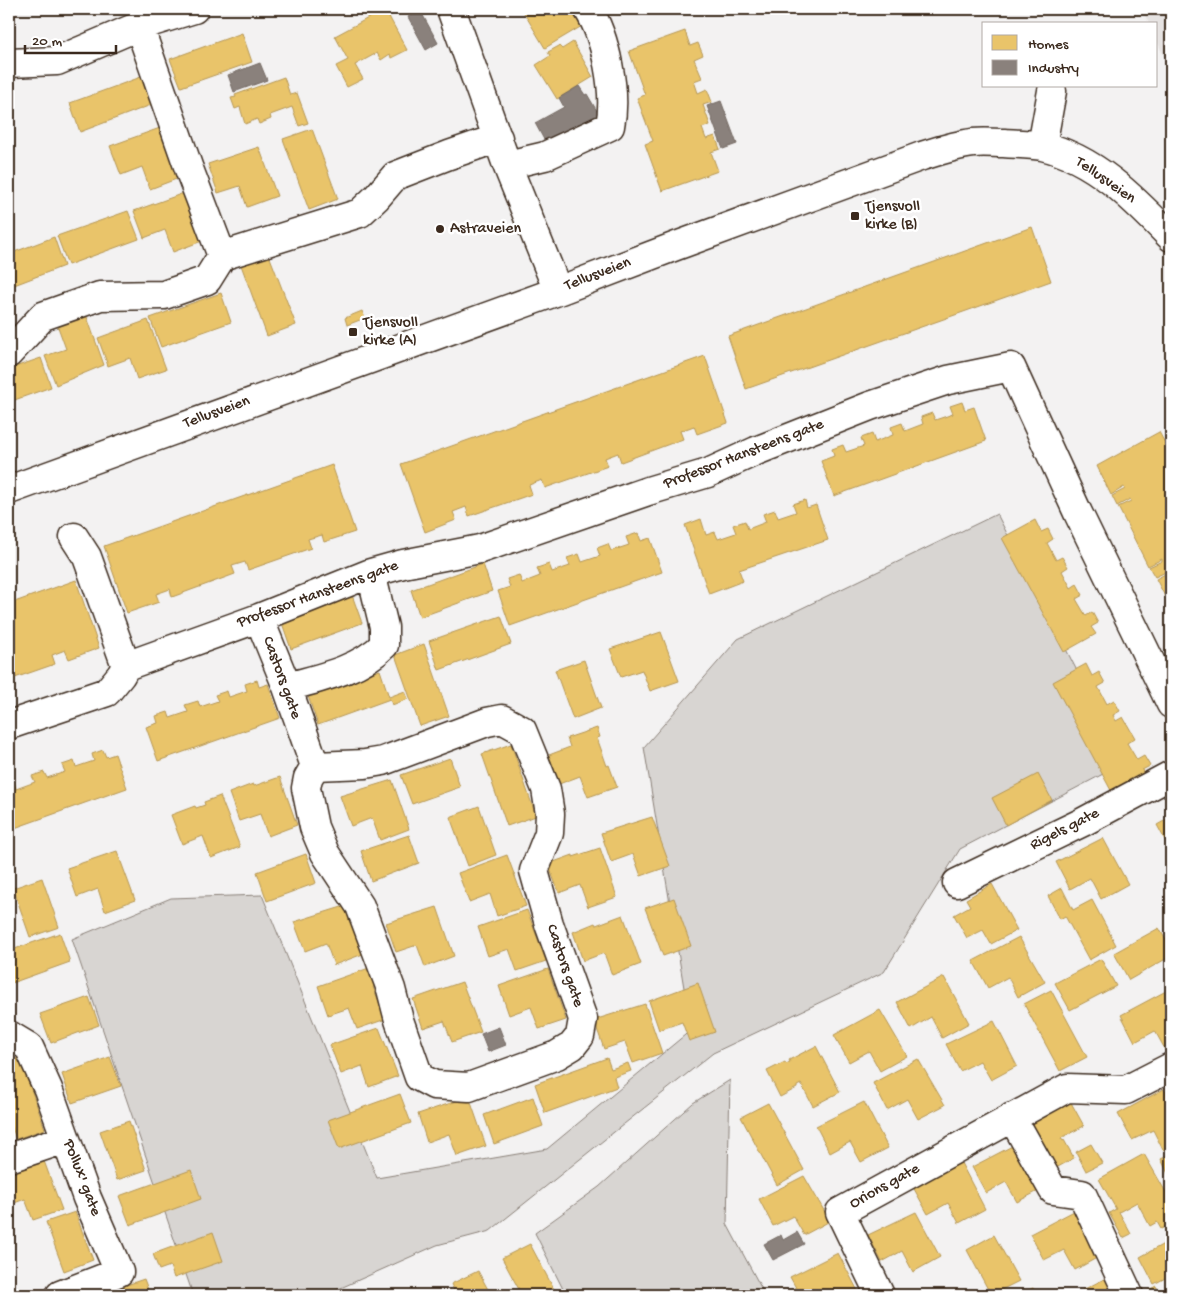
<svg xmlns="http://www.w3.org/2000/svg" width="1180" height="1304" viewBox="0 0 1180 1304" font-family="'Gochi Hand',sans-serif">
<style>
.built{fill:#e6e3e2}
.green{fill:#d8d5d2;stroke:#8a8078}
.homes{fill:#e9c46a;stroke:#b59653}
.industry{fill:#8a817c;stroke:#726760}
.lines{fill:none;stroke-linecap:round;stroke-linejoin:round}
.minor-casing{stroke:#3b2a1e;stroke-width:31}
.minor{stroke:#fff;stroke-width:28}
.poi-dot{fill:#3b2a1e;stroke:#fff;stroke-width:2}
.labels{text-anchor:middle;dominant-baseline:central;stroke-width:5;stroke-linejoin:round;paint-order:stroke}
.street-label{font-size:16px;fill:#3b2a1e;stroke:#fff}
.poi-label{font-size:16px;fill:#3b2a1e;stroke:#fff;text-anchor:start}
</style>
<rect width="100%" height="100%" fill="#f3f2f2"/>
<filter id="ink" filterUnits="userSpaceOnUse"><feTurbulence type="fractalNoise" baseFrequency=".02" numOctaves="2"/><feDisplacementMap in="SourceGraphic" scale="10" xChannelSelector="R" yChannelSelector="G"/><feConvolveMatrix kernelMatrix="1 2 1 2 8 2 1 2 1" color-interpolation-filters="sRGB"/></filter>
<g filter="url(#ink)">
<path class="built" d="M1142 9H1171V72L1156 39V24H1149Z"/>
<path class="green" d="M997 514 1124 763 960 849 884 972 713 1053 490 1231 437 1245 325 1295H190L192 1292 72 939 171 898 262 895 377 1178 547 1149 691 1030 644 747 738 639Z
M730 1080 727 1224 765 1295H601L598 1292 590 1295H566L535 1233 599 1187 693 1103Z"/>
<path class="homes" d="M385 9 407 50 391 58 390 54 381 60 377 53 355 65 363 79 347 87 336 66 348 60 335 36Z
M532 9H571L582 26 545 48 524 13Z
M685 31 690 46 698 43 703 55 694 59 702 78 694 81 698 93 707 89 712 102 703 105 710 125 702 128 706 139 715 136 720 149 711 152 718 171 662 191 645 144 653 141 637 98 645 95 629 51Z
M242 33 252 62 181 87 170 59Z
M573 42 593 77 557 99 536 65 550 56 548 52 559 46 562 49Z
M141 77 151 105 80 132 70 103Z
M284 77 290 95 297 93 308 123 299 126 292 107 270 115 271 119 259 124 257 119 245 124 240 107 235 109 231 98 236 97 235 95Z
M160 128 179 178 150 189 142 167 121 175 110 146Z
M312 129 338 199 309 210 283 139Z
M259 147 277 196 247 207 240 186 218 193 208 164Z
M184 193 202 241 173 252 165 230 144 238 134 211Z
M128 211 139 239 68 265 57 236Z
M1032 227 1051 281 746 389 728 336Z
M54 237 64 266 9 287V254Z
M269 255 296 325 267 336 241 265Z
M221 293 231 322 161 347 150 318Z
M362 311 365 318 347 325 345 318Z
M87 317 104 365 56 385 45 356 66 349 58 327Z
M148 320 166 369 137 379 130 358 108 366 98 338Z
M705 356 728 423 697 434 694 426 680 431 683 439 621 462 618 453 605 458 608 466 545 488 542 480 529 485 532 494 469 516 466 507 453 512 456 520 425 532 401 464Z
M41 358 51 387 9 402V369Z
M962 402 965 410 974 407 986 441 834 496 821 461 834 456 832 449 843 445 846 452 864 446 861 438 872 434 875 442 893 435 891 427 902 423 905 431 923 424 921 417 932 413 935 420 953 414 950 406Z
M1159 432 1171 454V608L1156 579 1169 572 1168 571 1155 577 1149 567 1162 561V559L1148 566 1118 507 1131 501 1130 499 1117 506 1112 496 1125 489 1124 487 1111 495 1097 466Z
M332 465 355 532 324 542 322 535 308 539 311 548 248 570 245 562 232 566 235 574 172 597 170 589 156 594 159 602 127 613 104 546Z
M805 500 807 508 816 505 828 540 739 570 743 581 709 594 685 525 701 519 706 535 715 532 718 539 736 533 733 525 745 521 748 529 766 522 763 514 775 510 778 518 796 512 793 504Z
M1035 520 1041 532 1048 529 1053 539 1047 543 1056 560 1062 557 1068 567 1062 571 1071 588 1077 584 1083 595 1076 599 1086 616 1092 612 1098 623 1091 627 1096 634 1064 652 1002 538Z
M638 533 641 541 650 538 662 572 510 626 498 591 510 587 507 579 519 575 522 583 540 576 537 568 549 564 552 572 570 566 567 558 579 554 582 562 600 556 597 548 608 544 611 551 629 545 626 537Z
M483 564 492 591 420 617 411 590Z
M76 580 99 648 69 659 65 650 52 655 55 664 9 680V604Z
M352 595 362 623 291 649 281 620Z
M501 616 511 644 439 670 429 641Z
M661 632 679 681 650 691 642 670 621 677 610 649Z
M424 644 449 716 420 726 395 655Z
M584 660 601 708 573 719 555 670Z
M1086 664 1092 676 1099 672 1105 683 1098 687 1107 704 1114 700 1120 711 1113 715 1116 721 1123 717 1135 738 1127 743 1137 760 1144 756 1150 766 1142 770 1147 779 1114 796 1053 682Z
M380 670 389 697 405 691 408 699 392 705 390 699 318 725 308 696Z
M257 680 259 687 268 684 280 718 158 761 146 727 158 723 156 716 168 712 170 718 188 712 185 705 198 701 200 707 218 701 215 695 227 691 229 697 247 691 245 684Z
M597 728 600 737 597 738 607 766 609 765 617 787 588 797 580 776 559 784 549 755 570 747 567 738Z
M511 744 536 816 507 826 482 754Z
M103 750 106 757 115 754 127 788 9 830V784L14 782 16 789 35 782 32 776 44 772 47 778 65 772 62 765 74 761 76 767 94 761 92 754Z
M450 758 460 787 412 804 401 775Z
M1038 774 1052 800 1006 825 992 798Z
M280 777 297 825 268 836 260 814 239 821 229 793 253 784 254 786Z
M392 780 409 829 380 840 372 818 351 826 340 796Z
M220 796 240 847 211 858 203 836 182 844 171 815 195 806 196 808 205 805 204 802Z
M479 806 496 855 468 866 450 817Z
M652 817 670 866 641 876 633 854 611 862 601 833Z
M1171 817V851L1157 825Z
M409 835 419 863 371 881 361 851Z
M1103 838 1128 884 1101 899 1090 878 1070 889 1056 862Z
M600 848 617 897 588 907 580 885 559 893 548 864 573 855V857Z
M117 851 135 900 105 911 98 889 77 897 67 868Z
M306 854 316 883 267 901 257 872Z
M507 855 526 906 497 916 490 894 469 902 458 873Z
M42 878 59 927 30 937 13 888Z
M992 884 1017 930 991 944 983 930 967 938 954 915 970 906 966 899Z
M1062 888 1073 910 1092 900 1116 945 1089 960 1065 916 1060 919 1048 896Z
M674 898 691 946 663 956 645 908Z
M345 906 363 954 334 965 326 943 305 951 294 922Z
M437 907 454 956 425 967 417 945 396 952 386 923Z
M527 910 546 961 517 971 509 949 488 956 478 927Z
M623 915 641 964 612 975 604 953 583 961 573 932 595 923 596 925Z
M1159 928 1171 949V956L1129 980 1114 953Z
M60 933 70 962 9 984V951Z
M1019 937 1045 982 1018 997 1008 977 988 988 973 961Z
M1101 959 1116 986 1070 1010 1055 983Z
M372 967 378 985 373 987 386 1019 357 1029 349 1008 328 1015 318 986Z
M548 969 566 1020 539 1029 531 1007 509 1015 499 986Z
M944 977 969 1023 942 1038 931 1017 911 1029 897 1002Z
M462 982 481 1032 452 1042 444 1021 423 1028 413 999Z
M698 983 715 1032 689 1041 682 1022 659 1030 649 1001Z
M1051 990 1087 1057 1060 1071 1024 1004Z
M1171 990V1048L1166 1051 1155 1031 1135 1042 1121 1015 1166 991 1167 992Z
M89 997 99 1025 51 1043 40 1014Z
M645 1004 662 1053 633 1063 625 1042 604 1049 594 1020Z
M880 1010 907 1056 880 1071 869 1051 849 1062 834 1035Z
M994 1021 1017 1066 991 1080 980 1061 960 1071 946 1044Z
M379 1028 398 1076 369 1087 362 1066 341 1074 330 1045Z
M816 1046 840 1092 813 1106 801 1084 797 1086V1088L780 1097 767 1071 785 1062 786 1064 790 1062 789 1060Z
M20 1057 45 1129 16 1139 9 1118V1061Z
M110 1057 121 1086 72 1103 62 1074Z
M607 1058 611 1069 628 1063 631 1071 614 1077 617 1087 545 1113 535 1084Z
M918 1059 945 1105 918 1119 907 1099 887 1110 873 1083Z
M1164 1089 1171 1102V1145L1163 1150 1153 1130 1132 1140 1118 1114Z
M400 1094 411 1123 339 1149 328 1120Z
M469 1097 486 1146 457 1156 449 1134 427 1142 418 1114Z
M533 1097 543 1126 494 1144 484 1115Z
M1069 1099 1084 1126 1061 1138 1063 1141 1064 1140 1074 1158 1049 1172 1024 1124Z
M864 1102 888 1148 861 1162 850 1142 830 1153 816 1126Z
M768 1103 804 1170 777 1185 741 1117Z
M129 1121 146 1170 117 1180 100 1131Z
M1020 1142 1044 1188 1017 1202 1006 1182 986 1193 972 1167Z
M1091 1144 1102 1163 1086 1171 1076 1152Z
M1144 1154 1171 1201V1224L1161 1229 1157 1222 1150 1226 1137 1202 1119 1212 1131 1234 1123 1238 1109 1213 1116 1209 1099 1179Z
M1171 1154V1180L1161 1159Z
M41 1157 43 1161H44L62 1210 33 1220 25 1199 9 1205V1172L32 1165 30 1161Z
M961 1163 985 1209 959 1223 948 1203 928 1214 913 1187Z
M191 1170 201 1199 130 1225 119 1196Z
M804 1176 830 1221 804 1235 793 1216 773 1226 759 1199Z
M1076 1210 1102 1255 1075 1270 1064 1250 1044 1260 1030 1234Z
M75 1212 93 1260 64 1271 46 1222Z
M916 1212 940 1257 913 1272 902 1251 882 1262 868 1235Z
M213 1232 223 1261 174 1278 170 1266 159 1270 153 1254Z
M994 1235 1019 1281 991 1295 967 1250Z
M1171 1240V1275L1154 1284 1140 1257Z
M530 1244 557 1295H522L502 1258Z
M838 1253 860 1295H825L824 1293 820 1295H800L790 1277Z
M9 1271 14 1285 10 1286 13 1295H9Z
M478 1271 491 1295H456L451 1284Z
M1108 1277 1118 1295H1083L1081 1291Z
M144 1279 150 1295H94L118 1286V1288Z
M1156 1286 1161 1295H1140Z
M1033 1288 1037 1295H1019Z"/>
<path class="industry" d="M420 10 438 43 426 50 408 17Z
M260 63 267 80 234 92 228 75Z
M579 86 585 95 587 94 601 118 548 147 535 123 564 107 559 98Z
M721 101 737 144 723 149 707 106Z
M499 1027 506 1045 488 1052 481 1034Z
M797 1232 804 1244 773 1260 764 1244 781 1235 783 1240Z"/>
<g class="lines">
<defs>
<path id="minor" d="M451 9 507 165 558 291
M139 26 194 9
M9 63 57 61 139 26 189 169 222 256 207 280 187 287 164 295 100 296 43 316 9 353
M1042 146 1052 91
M507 165 545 156 610 126C617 93 606 37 588 9
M222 256 360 213 377 197 395 176 449 155 498 138
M9 490 558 291 676 246 922 156C938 151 956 145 973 143 983 142 994 143 1004 143 1016 144 1030 144 1042 146 1095 158 1135 200 1171 237
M74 537 87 557 126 666 259 618 371 573 403 564 480 549 648 491 708 473 756 451 870 406 948 380 1011 367 1078 513 1171 704
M259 618 287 687 315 766 308 778 306 788 314 827 325 853 360 906 391 989 399 1020 419 1077 434 1085 469 1087 557 1055 572 1046 580 1036 583 1019 549 924 534 871 549 833 550 814 546 789 522 730 502 719 487 722 383 761 365 764 315 766
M287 687C320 678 359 670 384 645V627L371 573
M9 725 107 692 121 675 126 666
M957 883 1083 822 1171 775
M9 1035 29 1047 48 1089 87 1198 119 1272 60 1295
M1012 1117 1053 1190 1082 1194 1129 1295
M9 1158 65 1139
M880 1295 840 1212 1067 1088 1126 1090 1171 1067"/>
</defs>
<use href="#minor" class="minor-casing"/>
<use href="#minor" class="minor"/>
</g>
</g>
<g class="poi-dot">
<rect x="850" y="211" width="10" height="10" rx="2.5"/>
<circle cx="440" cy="229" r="5"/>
<rect x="348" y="327" width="10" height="10" rx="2.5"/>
</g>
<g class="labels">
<g class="street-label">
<text transform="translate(1105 181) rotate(35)">Tellusveien</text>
<text transform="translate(598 275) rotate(-21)">Tellusveien</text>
<text transform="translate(217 413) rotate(-20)">Tellusveien</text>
<text transform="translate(744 455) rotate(-21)">Professor Hansteens gate</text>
<text transform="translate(318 595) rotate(-20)">Professor Hansteens gate</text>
<text transform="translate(281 678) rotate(70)">Castors gate</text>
<text transform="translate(1065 830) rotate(-27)">Rigels gate</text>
<text transform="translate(564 966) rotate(71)">Castors gate</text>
<text transform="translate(81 1178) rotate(69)">Pollux' gate</text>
<text transform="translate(885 1187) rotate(-29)">Orions gate</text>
</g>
<g class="poi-label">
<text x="865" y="207">Tjensvoll<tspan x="865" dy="18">kirke (B)</tspan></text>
<text x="450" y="229">Astraveien</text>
<text x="363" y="323">Tjensvoll<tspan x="363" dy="18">kirke (A)</tspan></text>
</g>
</g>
<rect width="1180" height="1304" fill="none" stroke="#fff" stroke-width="30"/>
<rect x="15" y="15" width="1150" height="1274" fill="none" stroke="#3b2a1e" stroke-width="2" filter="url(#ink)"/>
<rect x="982" y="22" width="175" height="65" fill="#ffffff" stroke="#b1aaa5"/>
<rect x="992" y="35" width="25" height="15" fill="#e9c46a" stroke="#b1aaa5"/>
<text x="1028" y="48" font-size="15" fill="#3b2a1e">Homes</text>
<rect x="992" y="60" width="25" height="15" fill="#8a817c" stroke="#b1aaa5"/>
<text x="1028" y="72" font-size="15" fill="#3b2a1e">Industry</text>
<path d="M25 45v8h91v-8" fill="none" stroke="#3b2a1e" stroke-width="2.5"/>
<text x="32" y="45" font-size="15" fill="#3b2a1e" stroke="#ffffff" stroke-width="4" paint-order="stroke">20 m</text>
</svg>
